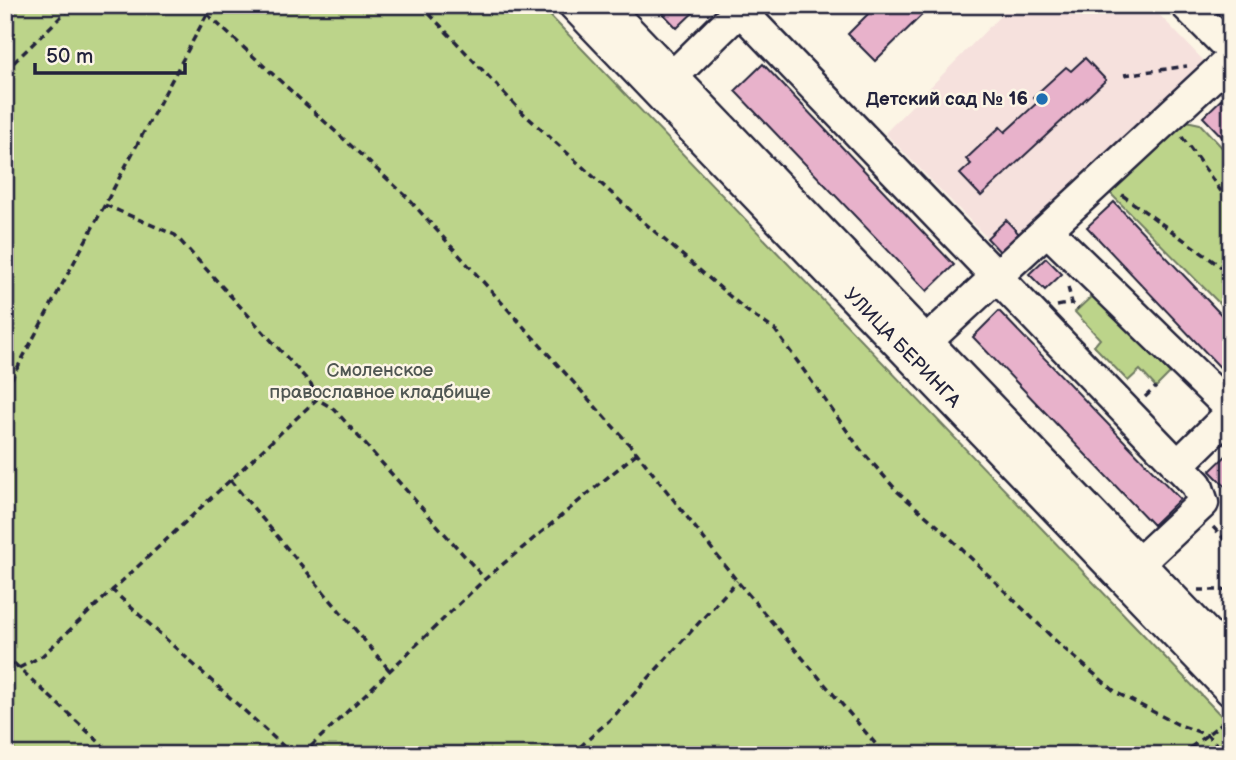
<svg xmlns="http://www.w3.org/2000/svg" width="1236" height="760" viewBox="0 0 1236 760" font-family="'Balsamiq Sans',sans-serif">
<style>
.built{fill:#f6e1dd}
.green{fill:#bcd48a;stroke:#6f7b62;stroke-width:2}
.building{fill:#e8b2cb;stroke:#22223b;stroke-width:2}
.lines{fill:none;stroke-linecap:round;stroke-linejoin:round}
.minor-casing{stroke:#22223b;stroke-width:35}
.path{stroke:#22223b;stroke-width:3.5;stroke-dasharray:7 5;stroke-linecap:butt}
.minor{stroke:#fcf5e5;stroke-width:30}
.poi-dot{fill:#1f6fb2;stroke:#fcf5e5;stroke-width:2.5}
.labels{text-anchor:middle;dominant-baseline:central;stroke-width:5;stroke-linejoin:round;paint-order:stroke}
.poi-label{font-size:19px;font-weight:bold;fill:#22223b;stroke:#fcf5e5;text-anchor:end}
.street-label{font-size:19px;fill:#22223b;stroke:#fcf5e5}
.park-label{font-size:19px;fill:#505753;stroke:#fcf5e5}
</style>
<rect width="100%" height="100%" fill="#fcf5e5"/>
<filter id="ink" filterUnits="userSpaceOnUse"><feTurbulence type="fractalNoise" baseFrequency=".0143" numOctaves="2"/><feDisplacementMap in="SourceGraphic" scale="14" xChannelSelector="R" yChannelSelector="G"/><feConvolveMatrix kernelMatrix="1 2 1 2 8 2 1 2 1" color-interpolation-filters="sRGB"/></filter>
<g filter="url(#ink)">
<path class="built" d="M1011 5H1150L1204 61 1021 236 1006 220 987 238 885 133Z"/>
<path class="green" d="M5 5H540L1231 726V755H5Z
M1177 119 1200 124 1231 157V315L1110 193 1114 180Z
M1094 294 1170 373 1156 387 1140 370 1128 381 1094 346 1100 339 1075 312Z"/>
<path class="building" d="M655 5H701L677 28Z
M877 5H932L875 61 848 34Z
M1085 58 1106 80 981 196 960 174 971 164 966 159 1000 127 1005 132 1038 102 1033 97 1066 67 1071 71Z
M763 64 954 265 927 291 735 91Z
M1230 91 1231 93V146L1203 117Z
M1114 202 1231 325V379L1087 227Z
M1006 220 1021 236 1002 254 987 238Z
M1046 258 1062 274 1045 290 1029 274Z
M999 311 1180 499 1153 525 973 337Z
M1231 451V492L1210 471Z"/>
<g class="lines">
<defs>
<path id="minor" d="M574 5 1231 691
M604 5 1231 659
M1186 5 1231 50
M740 10 1197 485 1203 503 1126 575
M658 91 745 5
M1048 231 1231 409
M913 354 1231 59
M1177 466 1231 413"/>
</defs>
<use href="#minor" class="minor-casing"/>
<path class="path" d="M421 5 522 112 639 218 747 311 775 330 860 449 898 492 940 528 1061 646 1117 693 1177 724 1207 735 1228 755
M207 14 406 196 637 453 737 581 885 755
M5 71 73 5
M1124 75 1187 66
M1182 137 1231 205
M1122 195 1231 274
M105 205 175 235 311 384 317 399
M1068 287 1072 303 1078 309
M1057 306 1072 303
M5 391 212 5
M1145 397 1156 387
M230 480 390 671
M1213 527 1231 546
M111 589 293 755
M1198 590H1231
M5 655 113 755
M19 668 42 656 317 399 334 409 485 579
M302 755 485 579 637 453
M571 755 614 716 737 581
M1181 755 1231 716"/>
<use href="#minor" class="minor"/>
</g>
</g>
<circle class="poi-dot" cx="1042" cy="99" r="7"/>
<g class="labels">
<g class="poi-label">
<text x="1028" y="99">Детский сад № 16</text>
</g>
<g class="street-label">
<text transform="translate(902 348) rotate(46)">УЛИЦА БЕРИНГА</text>
</g>
<g class="park-label">
<text x="380" y="370">Смоленское<tspan x="380" dy="22">православное кладбище</tspan></text>
</g>
</g>
<rect width="1236" height="760" fill="none" stroke="#fcf5e5" stroke-width="28"/>
<rect x="14" y="14" width="1208" height="732" fill="none" stroke="#22223b" stroke-width="2.5" filter="url(#ink)"/>
<path d="M35 63v10h150v-10" fill="none" stroke="#22223b" stroke-width="3.5"/>
<text x="46" y="63" font-size="21" fill="#22223b" stroke="#fcf5e5" stroke-width="5" paint-order="stroke">50 m</text>
</svg>
